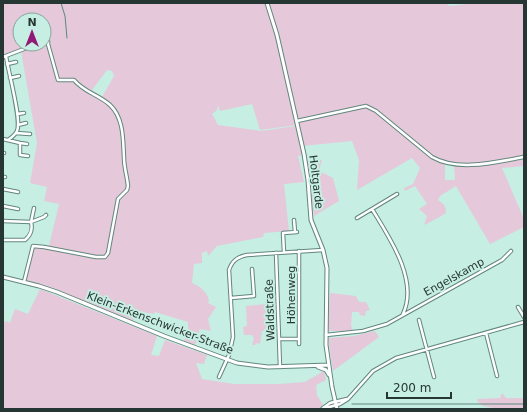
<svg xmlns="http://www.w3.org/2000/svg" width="527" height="412" viewBox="0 0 527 412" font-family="'DejaVu Sans',sans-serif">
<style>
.green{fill:#e5c8da;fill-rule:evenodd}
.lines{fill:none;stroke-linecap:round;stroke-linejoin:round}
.stream{stroke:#5d897d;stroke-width:1}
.minor-casing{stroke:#62877d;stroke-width:4.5}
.tertiary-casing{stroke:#62877d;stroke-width:5}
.minor{stroke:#fff;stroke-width:2.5}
.tertiary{stroke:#fff;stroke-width:3}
.labels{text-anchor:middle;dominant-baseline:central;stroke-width:4;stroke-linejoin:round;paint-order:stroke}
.street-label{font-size:11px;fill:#263632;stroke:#c6eee2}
</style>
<rect width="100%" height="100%" fill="#c6eee2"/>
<path class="green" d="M3 3H447L449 6 475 3H524V157L498 163 524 158V166L502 168 524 219V227L490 244 456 186 440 196 438 200C444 204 446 206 446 213L436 219 424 225 427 216 419 209 427 204 415 186 405 191 404 188 413 184 420 168 412 158 357 190 359 160 352 141 302 146 297 125 260 130 252 104 220 111 218 105 217 110 212 114 218 125 261 131 296 126 302 155 298 156 304 182 284 184 289 231 264 233 263 237 217 246 208 256 207 251 202 253V263L194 264 192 283C201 287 206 291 209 300L208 303 216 307 208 319 211 331 200 329 195 345 184 341 188 330V322L155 312 154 314 137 311 133 321 90 304 52 288 26 281 33 248 49 246 59 204 44 201 47 187 30 183 37 143 21 51 38 44H44V42L47 43 57 81H58L46 29 47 40 44 41V20H20V44H34L3 55ZM107 70 112 71 114 76 102 97 92 90ZM390 121 439 161 454 165 455 180H445V164C423 156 407 136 390 121Z
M317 159 322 160 319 171 333 178 339 201 314 216 307 161Z
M40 289 157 336 151 355 159 356 165 340 207 355 204 364 196 363 202 379 234 384H279L305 382 324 371 326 380 316 385 317 395 323 405 319 409H3V323L6 321 10 323 15 309 28 314Z
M330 293 356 296 359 302H366L370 310 366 311 365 316 360 315 359 312H352L351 325 353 331H330L328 328Z
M267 304 268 330 262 331 260 344 256 343 255 345H252L254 338 252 335H244L243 327 247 326 246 306Z
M375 331 379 337 333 371 329 346V338L354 336Z
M502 393 506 398H524V409H490L493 408 483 406 477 401V399L500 398Z"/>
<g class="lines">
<path class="stream" d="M61 3 65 16 67 38
M352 404H524"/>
<defs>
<path id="minor" d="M6 56C8 71 22 120 17 131 15 135 11 138 8 140
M3 57 37 44
M7 64 16 62
M10 78 19 76
M17 114 24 113
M297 121 366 106 376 111 432 157C458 172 496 162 524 157
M18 125 26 123
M16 133 30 134
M3 139 20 143V155L28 156
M20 143 27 144
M3 153H4
M3 177H5
M3 189 18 192
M3 206 18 209
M34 208 31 222 44 217 46 215
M372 209C389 237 419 280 403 314
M357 218 397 194
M294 220 295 232
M3 221 31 222C33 230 31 235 25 240H3
M284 252 283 233 297 232
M276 253 280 367
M24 282 33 246 44 247 96 257H105L108 253 118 199 127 190 128 186C127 176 124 167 124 158 123 140 124 118 110 105 98 94 85 93 74 80H58L48 44V41H44
M231 298 254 296 252 269
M518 307 524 317
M419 320 434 377
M486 333 497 376
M326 335 363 331 387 324 502 260 511 251
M280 339H299V251
M299 339V344
M219 377 229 355 233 337 229 270C232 261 237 257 247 255L323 250
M323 408 330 403 347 399
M322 409 340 404 348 399 373 371 396 358 524 322"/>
<path id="tertiary" d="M267 3 277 35 304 154 308 180 311 220 323 250 327 268 326 345 332 387 337 409
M3 277 39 286 57 292 164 336 237 363 268 367 329 365
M318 367 326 370 329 375"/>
</defs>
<use href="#minor" class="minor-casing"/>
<use href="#tertiary" class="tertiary-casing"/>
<use href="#minor" class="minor"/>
<use href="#tertiary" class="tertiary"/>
</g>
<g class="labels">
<g class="street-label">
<text transform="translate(316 182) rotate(83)">Holtgarde</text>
<text transform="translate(454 277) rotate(-29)">Engelskamp</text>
<text transform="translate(291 295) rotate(-90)">Höhenweg</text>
<text transform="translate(270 310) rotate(-92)">Waldstraße</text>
<text transform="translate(160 323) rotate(21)">Klein-Erkenschwicker-Straße</text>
</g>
</g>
<rect width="527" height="412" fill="none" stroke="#263632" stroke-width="8"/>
<g transform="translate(32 32)"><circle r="19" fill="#c6eee2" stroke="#86a49c"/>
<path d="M0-3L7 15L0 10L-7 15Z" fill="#931976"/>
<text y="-6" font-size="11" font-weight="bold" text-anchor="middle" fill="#263632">N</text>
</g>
<path d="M387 392v6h64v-6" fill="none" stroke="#263632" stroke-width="2"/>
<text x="393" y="392" font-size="12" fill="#263632" stroke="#c6eee2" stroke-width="3" paint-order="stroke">200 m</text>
</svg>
